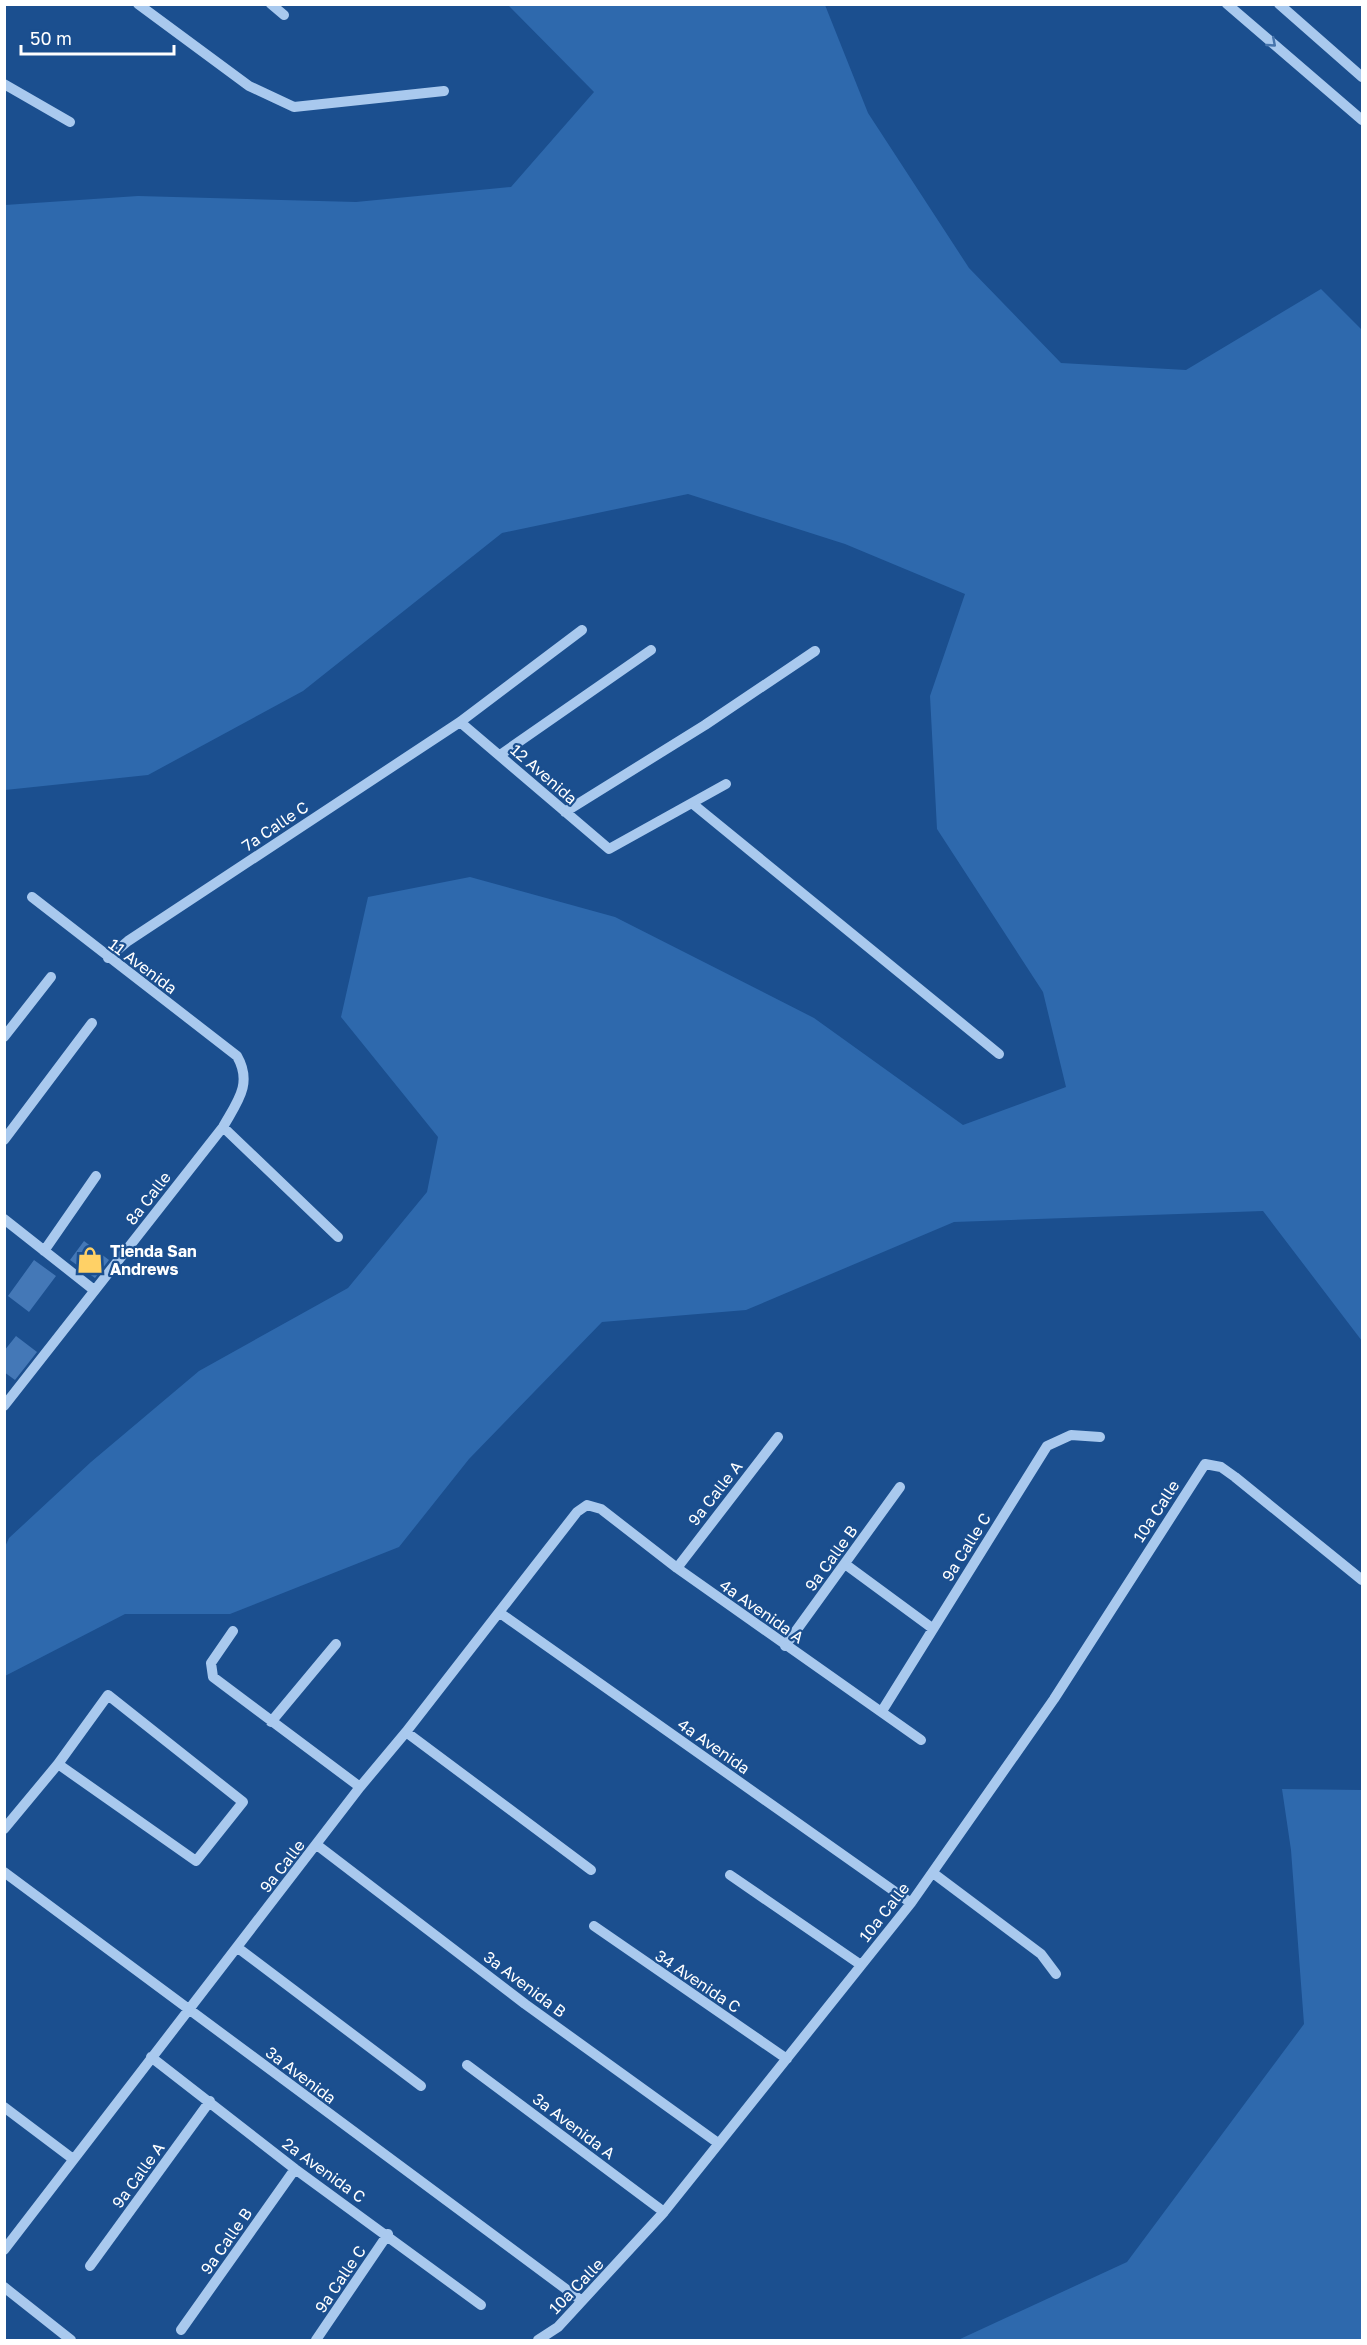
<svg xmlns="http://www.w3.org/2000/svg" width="1367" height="2345" viewBox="0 0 1367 2345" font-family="'Golos Text',sans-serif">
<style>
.green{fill:#2e69ad}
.building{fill:#4478b7}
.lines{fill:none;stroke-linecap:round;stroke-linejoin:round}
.minor{stroke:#a9c9ee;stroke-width:10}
.oneway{stroke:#4674ac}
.labels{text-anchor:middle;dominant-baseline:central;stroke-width:4.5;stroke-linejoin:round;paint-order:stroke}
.street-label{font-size:16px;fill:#fff;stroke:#1b4f8f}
.poi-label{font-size:16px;font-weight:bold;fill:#fff;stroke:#1b4f8f;text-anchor:start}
</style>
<rect width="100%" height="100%" fill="#1b4f8f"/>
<path class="green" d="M508 5H825L868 113 969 268 1061 363 1186 370 1321 289 1362 330V1341L1263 1211 954 1222 746 1310 602 1322 469 1459 399 1547 230 1614H125L5 1676 4 1549 9 1538 91 1462 199 1371 348 1288 427 1192 438 1137 341 1017 368 897 470 877 615 917 814 1018 963 1125 1066 1087 1043 992 937 829 930 696 965 594 845 544 688 494 502 533 303 691 148 775 5 790V205L138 196 356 202 511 187 594 92Z
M1282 1789 1362 1790V2340H958L1127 2262 1304 2024 1291 1850Z"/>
<path class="building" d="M84 1241 109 1260 95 1278 70 1260Z
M34 1260 56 1276 29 1312 8 1296Z
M16 1336 37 1352 15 1380 4 1372V1351Z"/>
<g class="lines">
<path class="minor" d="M138 4 249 86 294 107 444 91
M271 4 284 15
M1227 4 1362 120
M1279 4 1362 77
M4 84 70 122
M460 722 609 849 726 784
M500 755 651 650
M693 804 999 1054
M565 812 705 725 815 651
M108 958 128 941 460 722 582 630
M4 1037 51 977
M223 1127 338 1237
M4 1140 92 1023
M4 1219 94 1290
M44 1251 96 1176
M4 1406 223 1127C237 1102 253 1084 237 1056L32 897
M845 1564 932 1628
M677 1568 778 1437
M500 1613 911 1903
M233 1631 211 1663 213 1677 360 1787
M785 1646 900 1487
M882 1711 1047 1446 1071 1435 1100 1437
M271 1722 336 1644
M406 1732 591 1870
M4 1829 58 1764 108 1695 243 1802 196 1861 58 1764
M317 1845 525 2004 718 2143
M4 1872 582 2301
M933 1873 1041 1954 1056 1974
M730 1875 861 1965
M594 1926 787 2059
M238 1948 421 2086
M151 2057 295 2169 481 2305
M467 2065 664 2212
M4 2107 73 2159
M4 2250 360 1787 406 1732 577 1512 587 1505 601 1509 677 1568 921 1740
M90 2266 210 2101
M4 2287 71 2340
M181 2330 295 2169
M316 2340 388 2234
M538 2340 558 2327 664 2212 911 1903 1054 1699 1205 1464 1221 1467 1235 1477 1362 1580"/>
</g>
<defs><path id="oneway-chevron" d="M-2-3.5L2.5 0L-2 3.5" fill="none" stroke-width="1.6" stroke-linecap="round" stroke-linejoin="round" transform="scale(1.5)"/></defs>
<use class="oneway" href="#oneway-chevron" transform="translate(1272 43) rotate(41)"/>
<defs>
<symbol id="shop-bare" viewBox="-9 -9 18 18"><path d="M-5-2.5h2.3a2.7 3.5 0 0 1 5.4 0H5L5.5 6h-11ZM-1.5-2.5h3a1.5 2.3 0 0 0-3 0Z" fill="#ffd166" stroke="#1b4f8f" stroke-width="2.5" paint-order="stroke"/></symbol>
</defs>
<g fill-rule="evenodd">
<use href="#shop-bare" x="71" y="1241" width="38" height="38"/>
</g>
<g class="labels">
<g class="street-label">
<text transform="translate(544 774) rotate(41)">12 Avenida</text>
<text transform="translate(275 826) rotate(-34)">7a Calle C</text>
<text transform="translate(143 966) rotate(37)">11 Avenida</text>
<text transform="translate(148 1198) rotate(-52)">8a Calle</text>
<text transform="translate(715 1493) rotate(-52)">9a Calle A</text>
<text transform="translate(1156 1511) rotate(-57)">10a Calle</text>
<text transform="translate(966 1547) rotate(-58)">9a Calle C</text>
<text transform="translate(831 1558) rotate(-54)">9a Calle B</text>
<text transform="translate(762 1611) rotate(35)">4a Avenida A</text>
<text transform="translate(714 1746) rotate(35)">4a Avenida</text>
<text transform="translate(282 1866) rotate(-52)">9a Calle</text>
<text transform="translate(884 1912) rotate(-52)">10a Calle</text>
<text transform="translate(698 1981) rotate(34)">34 Avenida C</text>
<text transform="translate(525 1984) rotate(37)">3a Avenida B</text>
<text transform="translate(301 2075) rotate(37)">3a Avenida</text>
<text transform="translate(574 2126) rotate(37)">3a Avenida A</text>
<text transform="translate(324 2170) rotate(36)">2a Avenida C</text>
<text transform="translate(138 2175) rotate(-54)">9a Calle A</text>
<text transform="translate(226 2241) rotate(-55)">9a Calle B</text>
<text transform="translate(340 2279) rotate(-56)">9a Calle C</text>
<text transform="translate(576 2286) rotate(-46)">10a Calle</text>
</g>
<g class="poi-label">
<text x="110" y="1251">Tienda San<tspan x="110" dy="18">Andrews</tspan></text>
</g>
</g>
<rect width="1367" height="2345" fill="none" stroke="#ffffff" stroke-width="12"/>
<path d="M21 45v9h153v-9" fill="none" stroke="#ffffff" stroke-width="3"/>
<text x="30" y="45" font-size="18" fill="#ffffff" stroke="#1b4f8f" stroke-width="4.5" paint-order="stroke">50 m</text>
</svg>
